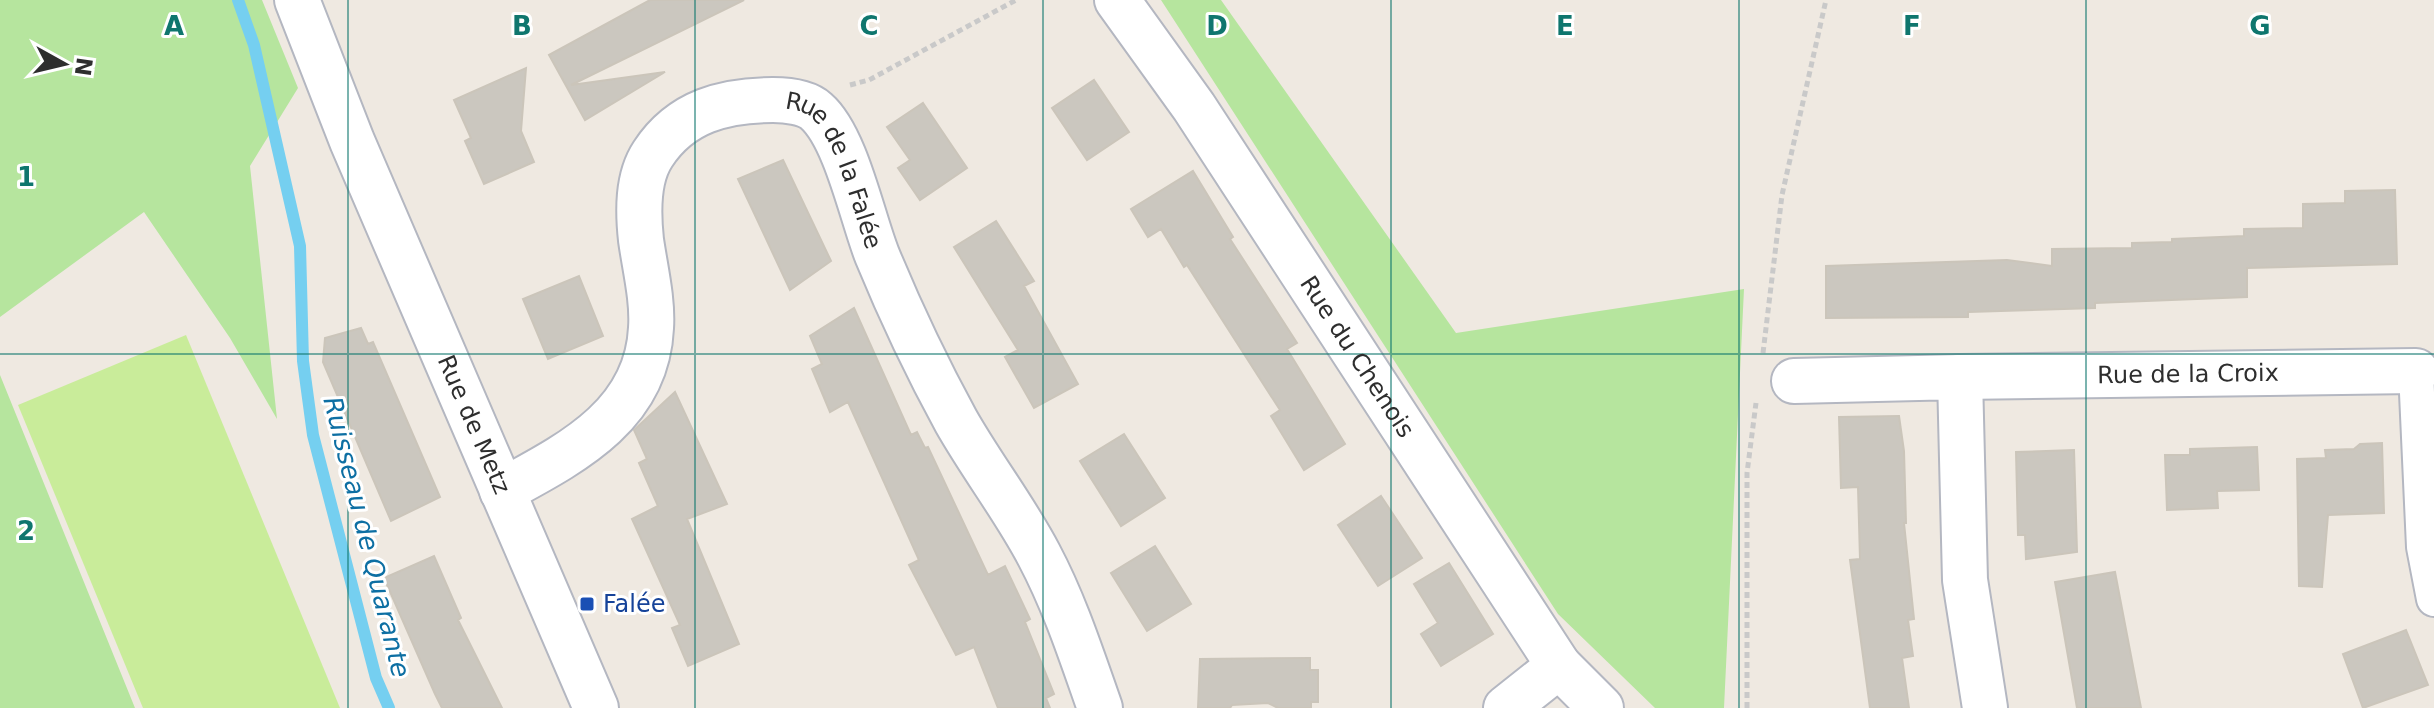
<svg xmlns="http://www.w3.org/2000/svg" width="2434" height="708" viewBox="0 0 2434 708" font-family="'DejaVu Sans',sans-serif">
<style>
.green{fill:#b6e59e}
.pitch{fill:#c9ec9a}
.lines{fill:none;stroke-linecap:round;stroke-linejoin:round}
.stream{stroke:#75cff0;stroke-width:12}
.building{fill:#cbc7bf;stroke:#cbc5ba;stroke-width:2}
.pedestrian-casing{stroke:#b4b7c1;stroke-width:38}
.minor-casing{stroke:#b4b7c1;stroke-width:48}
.secondary-casing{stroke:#b4b7c1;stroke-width:48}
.path{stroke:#c9c9c9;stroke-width:5;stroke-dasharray:6 4;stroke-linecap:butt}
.pedestrian{stroke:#fff;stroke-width:34}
.minor{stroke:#fff;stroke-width:44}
.secondary{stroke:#fff;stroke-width:44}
.grid{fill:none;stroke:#0f766e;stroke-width:2;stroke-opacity:0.55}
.transit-dot{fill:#1a4fb4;stroke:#fff;stroke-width:3}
.labels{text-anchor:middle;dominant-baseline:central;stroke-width:6;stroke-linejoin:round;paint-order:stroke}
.street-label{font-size:24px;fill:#2e2e2e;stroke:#fff}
.transit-label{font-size:24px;fill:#164399;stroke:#fff;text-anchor:start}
.water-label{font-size:26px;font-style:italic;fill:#0d6fa3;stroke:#fff}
.grid-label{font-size:26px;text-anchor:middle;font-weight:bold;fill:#0f766e;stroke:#fff;stroke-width:6;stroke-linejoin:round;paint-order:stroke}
</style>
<rect width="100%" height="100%" fill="#efe9e1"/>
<path class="green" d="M0 0H262L298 88 250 166 277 419 230 338 144 212 0 317Z
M1161 0H1221L1456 333 1744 289 1724 708H1655L1558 614Z
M0 375 135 708H0Z"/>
<path class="pitch" d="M186 335 340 708H143L18 405Z"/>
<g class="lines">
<path class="stream" d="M238 0 254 45 300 246 303 361 313 435 376 678 389 708"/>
</g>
<path class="building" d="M650 0H744L571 85 665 72 585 120 549 55Z
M526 68 521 131 534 162 484 184 465 141 471 138 454 100Z
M1094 80 1129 132 1087 160 1052 108Z
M923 103 967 168 920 200 898 168 910 160 887 127Z
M783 160 831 261 790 290 738 179Z
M1193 171 1233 237 1230 239 1297 343 1287 349 1345 444 1304 470 1271 416 1280 410 1187 265 1184 267 1161 229 1148 237 1131 209Z
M2395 190 2397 264 2247 268V297L2095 303V308L1968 312V317L1826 318V266L2007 260 2052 266V249L2132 248V243L2172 242V239L2244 236V229L2303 228V204L2345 203V191Z
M996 221 1034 281 1024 286 1078 384 1034 408 1005 357 1018 350 954 247Z
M579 276 603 336 548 359 523 299Z
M854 308 911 435 917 432 925 448 928 447 988 575 1005 566 1030 619 1025 622 1054 694 1046 698 1050 708H998L974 647 956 655 909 565 919 560 848 402 830 412 812 369 822 364 810 336Z
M361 328 368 344 373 342 440 497 391 521 323 362 325 338Z
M675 392 727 504 687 519 739 644 688 666 672 628 680 625 632 519 658 506 639 463 647 459 634 430Z
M1899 416 1904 451 1906 523H1904L1914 619 1908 620 1913 656 1902 658 1909 708H1870L1850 560 1860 559 1858 487 1841 488 1839 417Z
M1124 434 1165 498 1121 526 1080 461Z
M2382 443 2384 513 2328 515 2322 587 2299 586 2297 459 2326 458 2325 450 2354 449 2360 444Z
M2257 447 2259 490 2217 491 2218 508 2167 510 2165 455H2190V449Z
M2074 450 2077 552 2026 559 2025 535H2018L2016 452Z
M1381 496 1422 558 1378 586 1338 525Z
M1155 546 1191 604 1147 631 1111 573Z
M434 556 461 618 458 620 502 708H442L435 694 384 578Z
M1449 563 1493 634 1441 666 1421 634 1438 623 1414 584Z
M2115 572 2141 708H2077L2055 582Z
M2406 630 2428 685 2363 708 2343 654Z
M1310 658V670H1318V702H1311V708H1278L1268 703 1232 705 1230 708H1198L1200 659Z"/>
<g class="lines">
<defs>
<path id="pedestrian" d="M2416 371 2424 547 2434 599"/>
<g id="minor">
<path id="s1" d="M1117 0 1194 107 1559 666 1601 708"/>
<path id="s2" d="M1960 377 2416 371"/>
<path d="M1794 381 1960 377 1965 580 1985 708"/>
<path id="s3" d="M502 491C570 454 647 416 651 328 653 300 645 268 641 240 638 212 637 178 653 154 681 111 725 100 773 100 786 100 806 102 816 111 846 137 862 217 877 255 900 311 927 368 956 421 982 467 1015 509 1039 555 1065 604 1082 657 1100 708"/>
<path d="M1506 708 1559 666"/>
</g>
<g id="secondary">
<path id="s4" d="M297 0 352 141 596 708"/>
</g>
</defs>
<use href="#pedestrian" class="pedestrian-casing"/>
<use href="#minor" class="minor-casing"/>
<use href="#secondary" class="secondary-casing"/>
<path class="path" d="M850 85 869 80 1016 0
M1763 353 1782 195 1826 0
M1747 708V473L1756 403"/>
<use href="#pedestrian" class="pedestrian"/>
<use href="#minor" class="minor"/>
<use href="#secondary" class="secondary"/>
</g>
<path class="grid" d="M348 0V708M695 0V708M1043 0V708M1391 0V708M1739 0V708M2086 0V708M0 354H2434"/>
<rect class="transit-dot" x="579" y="596" width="16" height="16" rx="4"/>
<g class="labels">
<g class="street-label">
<text stroke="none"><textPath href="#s3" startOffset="652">Rue de la Falée</textPath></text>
<text stroke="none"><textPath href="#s1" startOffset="430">Rue du Chenois</textPath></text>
<text stroke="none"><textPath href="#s2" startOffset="228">Rue de la Croix</textPath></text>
<text stroke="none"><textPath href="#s4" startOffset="460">Rue de Metz</textPath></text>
</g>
<g class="transit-label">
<text x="603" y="604">Falée</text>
</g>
<g class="water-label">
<text transform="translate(367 537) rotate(76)">Ruisseau de Quarante</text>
</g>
</g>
<g class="grid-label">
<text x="174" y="35">A</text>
<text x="522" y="35">B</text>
<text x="869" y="35">C</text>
<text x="1217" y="35">D</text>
<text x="1565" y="35">E</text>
<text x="1912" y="35">F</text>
<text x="2260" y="35">G</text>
<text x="26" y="186">1</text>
<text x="26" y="540">2</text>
</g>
<g transform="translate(64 64) rotate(98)" stroke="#ffffff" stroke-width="6" paint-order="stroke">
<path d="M0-6L14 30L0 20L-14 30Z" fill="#2e2e2e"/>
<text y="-12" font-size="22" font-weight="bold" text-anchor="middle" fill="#2e2e2e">N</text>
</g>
</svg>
